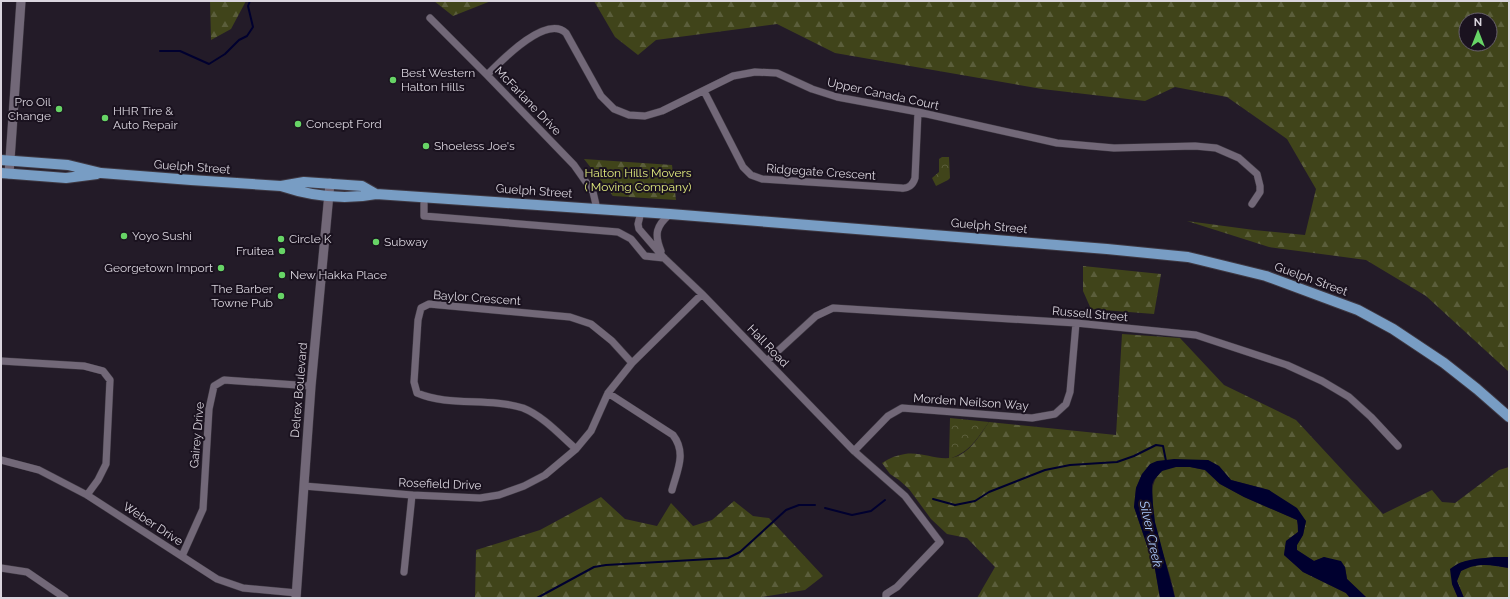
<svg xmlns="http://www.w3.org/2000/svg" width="1510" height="599" viewBox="0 0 1510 599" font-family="Raleway,sans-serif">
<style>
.forest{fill:url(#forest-firs);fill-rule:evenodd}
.park{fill:url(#park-crowns)}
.water{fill:#00002f}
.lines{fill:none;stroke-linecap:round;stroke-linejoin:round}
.stream{stroke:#00002f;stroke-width:2}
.minor-casing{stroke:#3e3842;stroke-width:8}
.tertiary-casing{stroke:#3e3842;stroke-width:10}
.primary-casing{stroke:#3e3842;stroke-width:12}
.minor{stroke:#726878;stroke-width:7}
.tertiary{stroke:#726878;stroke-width:9}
.primary{stroke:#789dc4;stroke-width:10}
.poi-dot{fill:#67d466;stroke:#1a121f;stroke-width:1.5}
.labels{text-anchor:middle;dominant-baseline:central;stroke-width:4;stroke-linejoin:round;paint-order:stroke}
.poi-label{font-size:12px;fill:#dad5de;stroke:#1a121f;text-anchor:start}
.street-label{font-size:12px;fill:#dad5de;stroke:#1a121f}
.park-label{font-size:12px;fill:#e1eb7e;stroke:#1a121f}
.water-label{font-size:13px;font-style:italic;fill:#abc9fd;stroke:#1a121f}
</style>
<defs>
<pattern id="forest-firs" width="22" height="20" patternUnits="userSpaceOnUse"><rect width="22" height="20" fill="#40441a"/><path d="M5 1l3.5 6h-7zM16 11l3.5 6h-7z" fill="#5b5e3b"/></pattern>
<pattern id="park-crowns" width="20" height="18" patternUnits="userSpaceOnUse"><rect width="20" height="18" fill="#40441a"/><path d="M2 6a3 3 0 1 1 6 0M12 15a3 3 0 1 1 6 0" fill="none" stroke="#5b5e3b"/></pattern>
</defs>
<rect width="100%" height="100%" fill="#231b28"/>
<path class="forest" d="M210 1H246L231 29 211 40Z
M434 1H491L453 16Z
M594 1H1509V372L1426 296 1366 260 1269 247 1187 221 1254 230 1305 235 1316 189 1287 139 1227 97 1175 87 1145 101 1042 89 835 53 777 24 656 40 638 55 615 37ZM1466 20H1490V44H1466Z
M584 159 672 165 676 200 613 196Z
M1083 266 1161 274 1154 314 1091 309 1083 291Z
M1122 334 1180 338 1224 385 1296 420 1383 514 1432 490 1442 502 1455 503 1499 470 1509 467V557C1492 557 1473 558 1457 564L1452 584 1458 598H1367L1347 579 1345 567 1324 557 1314 561 1297 550V545L1303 535 1306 521 1269 490 1231 480 1219 466 1208 460 1142 474 1136 488 1134 507 1155 569 1160 598H977L995 567 967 538 947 534 931 519 909 489 899 480 890 474 882 463C889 458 897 455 905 454 924 451 942 464 960 455 973 448 981 433 989 422L1116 435Z
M1174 467H1190L1205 470 1220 484 1244 497 1297 520 1298 532 1286 541 1284 555 1303 572 1346 593 1350 598H1175C1172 568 1134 493 1162 471 1165 468 1170 468 1174 467Z
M601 497 625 519 657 526 671 503 693 526 712 520 734 501 753 516 769 518 823 576 805 590 755 598H475L476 550 540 530Z
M1484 564 1509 568V598H1464L1457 581 1461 571 1472 565Z"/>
<path class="park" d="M942 157H949L950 178 948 180 936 186 932 178 939 172V159Z
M950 418 989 422C975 441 971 451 949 459Z"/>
<path class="water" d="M1174 459 1208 460 1219 466 1231 480 1269 490 1297 508 1306 521 1303 535 1297 545V550L1314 561 1324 557 1341 561 1345 567 1347 579 1367 598H1350L1346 593 1303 572 1284 555 1286 541 1298 532V525L1297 520 1244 497 1220 484 1205 470 1190 467H1176L1162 471 1154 480 1152 485 1153 505 1155 522 1175 598H1160L1155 569 1134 507 1136 488 1142 474 1150 464 1157 461Z
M1494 557H1509V568C1490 565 1479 562 1461 571L1457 581 1464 598H1458L1452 584 1450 569C1463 558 1479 559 1494 557Z"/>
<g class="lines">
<path class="stream" d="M160 51H180L209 64 225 54 239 40 247 36 253 27 248 6 250 1
M933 499 955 505 975 501 989 492 1045 470 1070 465 1117 462 1134 456 1156 445 1163 446 1166 461
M825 508 852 515 871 511 885 500
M537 598 594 567 606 565 728 558 740 552 786 510 799 505H815"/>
<defs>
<path id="minor" d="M430 18 487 75 574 165 593 192 597 209
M487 75C501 61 546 14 566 33L601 96 614 109 629 115 645 116 662 111 733 76 755 72 777 73 812 89 837 97 918 112 1057 143 1114 148 1195 146 1216 148 1239 158 1257 174 1260 186V192L1252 204
M704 91 743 167 751 175 762 179 901 188C908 189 913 185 915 178L918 112
M424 197V216L618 232 631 239 645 256 664 258
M641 212 638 224 639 229 664 258 702 294 854 451 905 496 940 542 897 587 886 594V598
M661 251C654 234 656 226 670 214
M1 361 84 366 103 371 110 380 106 464 98 480 87 495
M767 361 816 316 833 308 1076 323 1196 335 1287 365 1322 381 1349 397 1371 417 1398 446
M608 393 673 435C687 453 677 471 672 490
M576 449C560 435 543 416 523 408 488 397 450 407 417 393L414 382 418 320 421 308 429 304 570 317 591 324 612 341 632 363
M854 451 888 416 902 408 1032 418 1055 414 1066 404 1070 392 1076 323
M1 460 39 470 87 495 217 579 243 588 297 593
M304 486 412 495 480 498 499 495 524 486 545 475 576 449 591 431 608 393 632 363 702 294
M182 556 203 509 209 409 214 386 224 380 311 386
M1 568 27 572 65 598
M404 572 412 495"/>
<path id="tertiary" d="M9 174 21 1
M296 598 311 386 330 183"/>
<path id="primary" d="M1 160 68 165 101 173 191 180 281 186 304 182 362 186 376 194
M1 173 66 178 97 174
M281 186C311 196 345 200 376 194L670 214 1107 249 1188 257 1266 276 1358 310 1393 329 1444 363 1477 389 1509 417"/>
</defs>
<use href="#minor" class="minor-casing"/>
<use href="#tertiary" class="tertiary-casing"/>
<use href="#primary" class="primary-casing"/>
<use href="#minor" class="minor"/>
<use href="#tertiary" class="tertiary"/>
<use href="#primary" class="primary"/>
</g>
<g class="poi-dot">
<circle cx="393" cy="80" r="4"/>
<circle cx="59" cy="109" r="4"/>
<circle cx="105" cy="118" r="4"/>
<circle cx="298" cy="124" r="4"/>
<circle cx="426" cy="146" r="4"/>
<circle cx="124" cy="236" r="4"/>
<circle cx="281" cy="239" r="4"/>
<circle cx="376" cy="242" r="4"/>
<circle cx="282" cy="251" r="4"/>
<circle cx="221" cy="268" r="4"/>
<circle cx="282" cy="275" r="4"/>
<circle cx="281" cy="296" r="4"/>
</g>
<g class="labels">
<g class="poi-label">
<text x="401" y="73">Best Western<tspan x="401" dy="14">Halton Hills</tspan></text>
<text x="51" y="102" text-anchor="end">Pro Oil<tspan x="51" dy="14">Change</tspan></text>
<text x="113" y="111">HHR Tire &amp;<tspan x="113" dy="14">Auto Repair</tspan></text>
<text x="306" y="124">Concept Ford</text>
<text x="434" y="146">Shoeless Joe's</text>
<text x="132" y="236">Yoyo Sushi</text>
<text x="289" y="239">Circle K</text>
<text x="384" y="242">Subway</text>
<text x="274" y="251" text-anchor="end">Fruitea</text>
<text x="213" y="268" text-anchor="end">Georgetown Import</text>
<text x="290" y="275">New Hakka Place</text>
<text x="273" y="289" text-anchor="end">The Barber<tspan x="273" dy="14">Towne Pub</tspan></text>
</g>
<g class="street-label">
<text transform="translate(883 94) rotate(12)">Upper Canada Court</text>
<text transform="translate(528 101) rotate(46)">McFarlane Drive</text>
<text transform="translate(192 167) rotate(4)">Guelph Street</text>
<text transform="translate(821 172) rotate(4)">Ridgegate Crescent</text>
<text transform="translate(534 191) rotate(4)">Guelph Street</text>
<text transform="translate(989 226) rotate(5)">Guelph Street</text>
<text transform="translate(1311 279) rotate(20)">Guelph Street</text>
<text transform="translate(477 298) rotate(4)">Baylor Crescent</text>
<text transform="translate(1090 314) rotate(5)">Russell Street</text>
<text transform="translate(768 346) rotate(46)">Hall Road</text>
<text transform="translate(299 390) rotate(-85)">Delrex Boulevard</text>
<text transform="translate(971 402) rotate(4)">Morden Neilson Way</text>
<text transform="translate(197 435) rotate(-85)">Gairey Drive</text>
<text transform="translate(440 484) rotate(2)">Rosefield Drive</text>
<text transform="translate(153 524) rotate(33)">Weber Drive</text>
</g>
<g class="park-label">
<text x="638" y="173">Halton Hills Movers<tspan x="638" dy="14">( Moving Company)</tspan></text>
</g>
<g class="water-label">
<text transform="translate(1151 534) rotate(78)">Silver Creek</text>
</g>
</g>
<rect width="1510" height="599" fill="none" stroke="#dad5de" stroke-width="4"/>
<g transform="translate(1478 32)"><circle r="19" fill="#1a121f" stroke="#67606b"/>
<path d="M0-3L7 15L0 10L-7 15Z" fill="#67d466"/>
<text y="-6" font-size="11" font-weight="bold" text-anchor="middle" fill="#dad5de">N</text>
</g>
</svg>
